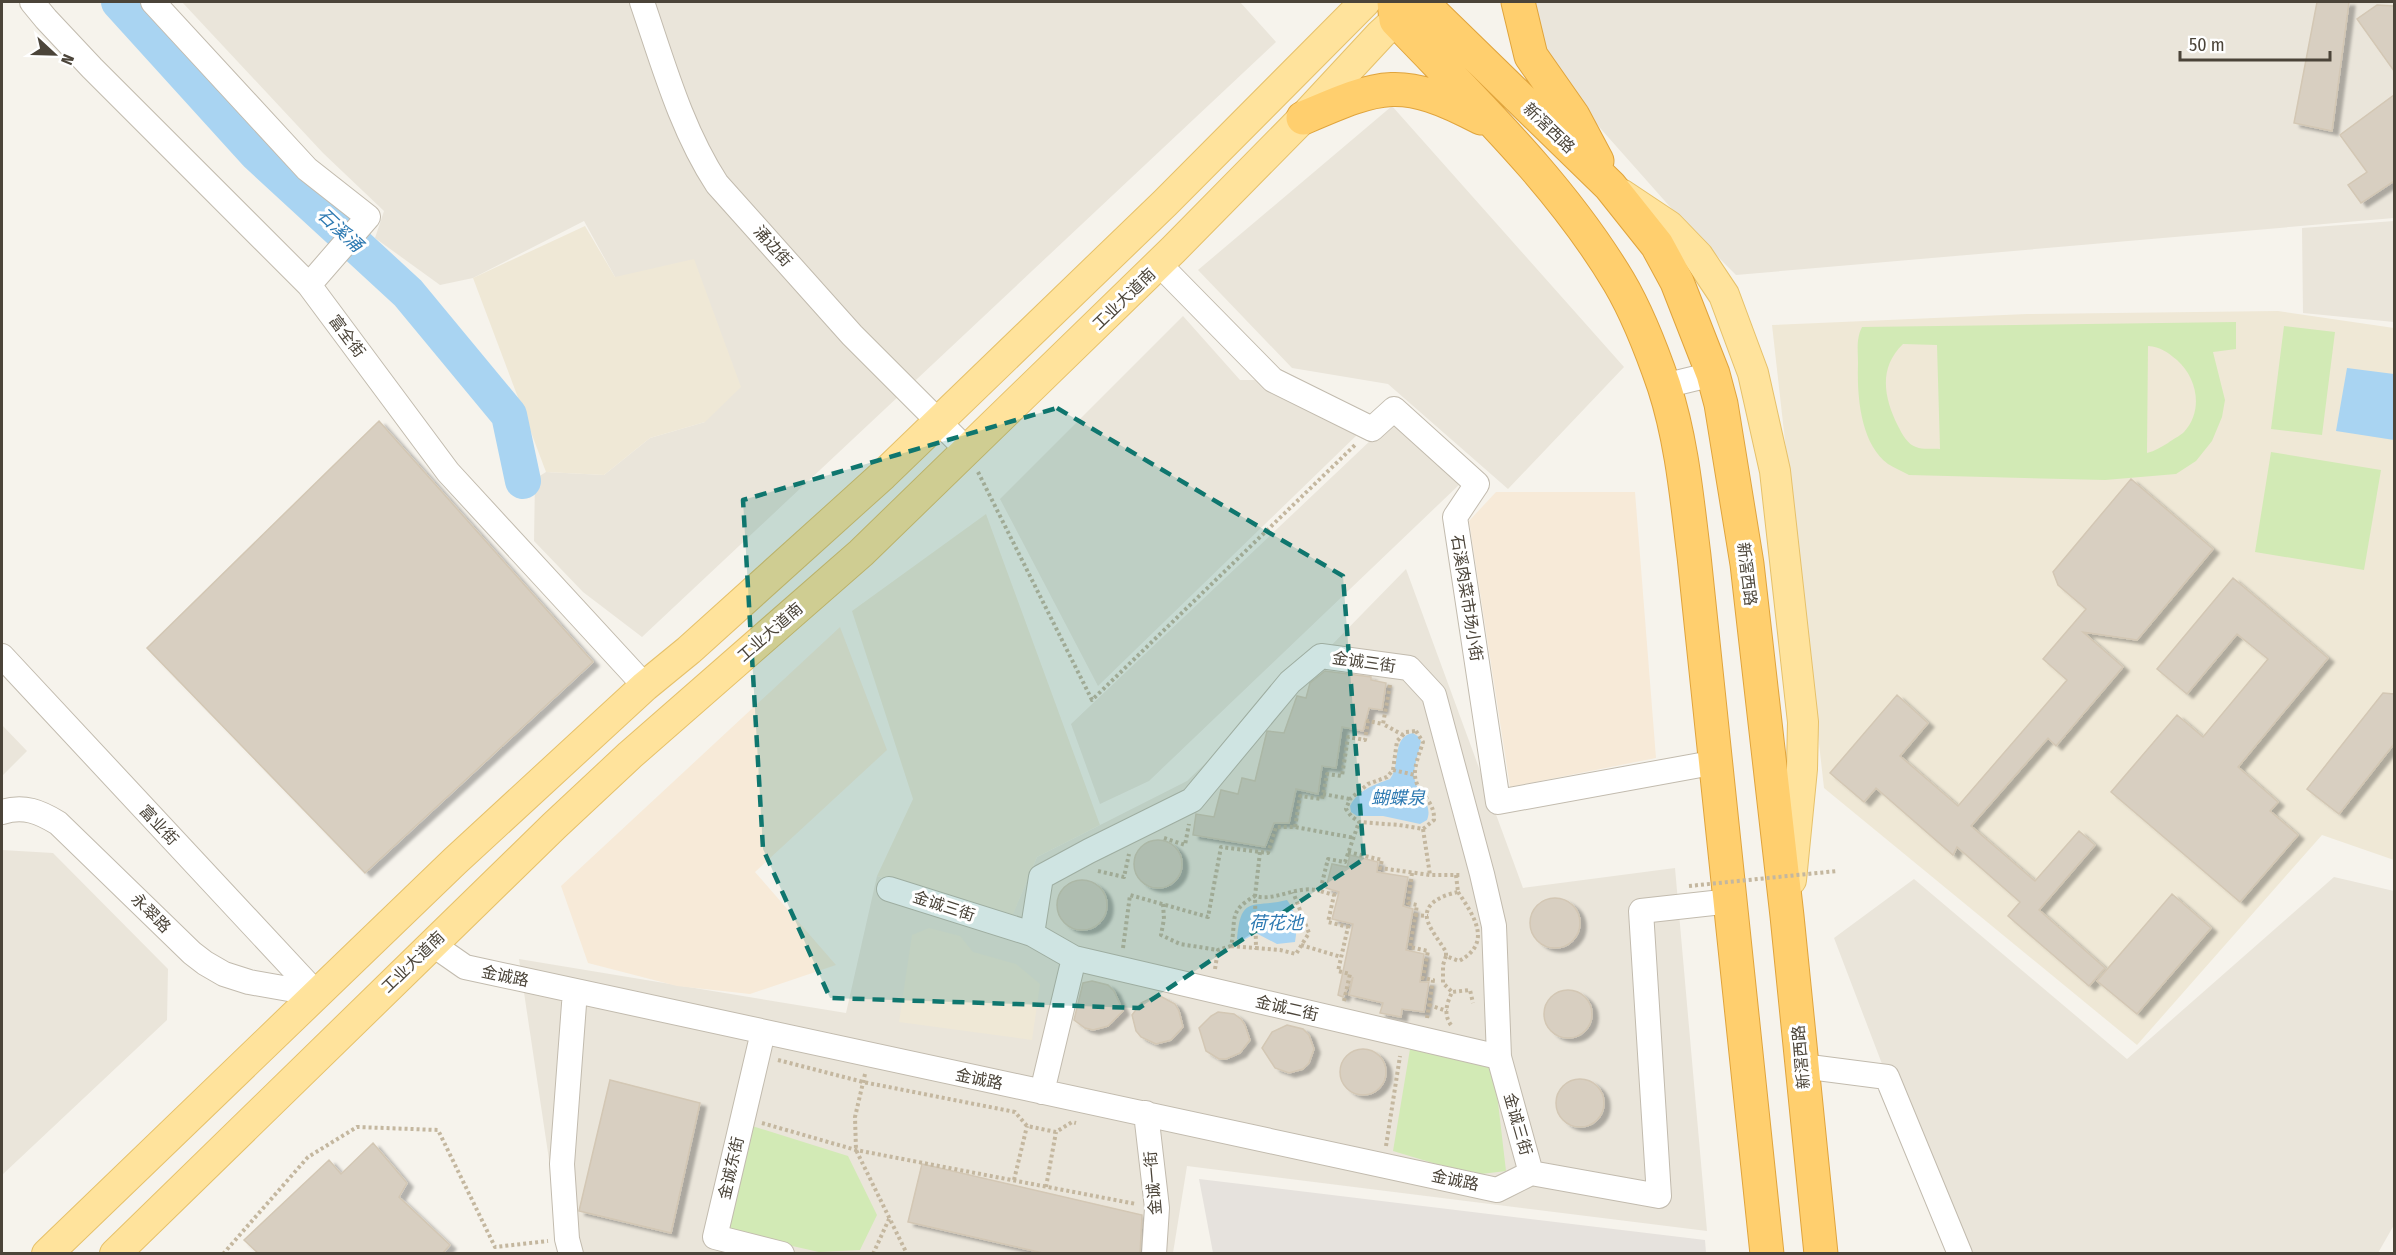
<svg xmlns="http://www.w3.org/2000/svg" width="2396" height="1255" viewBox="0 0 2396 1255" font-family="'Fira Sans Condensed','Noto Sans SC',sans-serif">
<style>
.residential{fill:#eae5da}
.commercial{fill:#f7ead8}
.industrial{fill:#e6e2dd}
.education{fill:#efe8d6}
.green{fill:#d2eab5;fill-rule:evenodd}
.water{fill:#a9d4f2}
.lines{fill:none;stroke-linecap:round;stroke-linejoin:round}
.river{stroke:#a9d4f2;stroke-width:36}
.building{fill:#d8cfc1;stroke:#d3c7b4;stroke-width:1.5;filter:url(#shadow)}
.minor-casing{stroke:#c2bbae;stroke-width:26}
.major-casing{stroke:#e6c16a;stroke-width:32}
.highway-casing{stroke:#e0a43c;stroke-width:35}
.path{stroke:#c4b79f;stroke-width:4;stroke-dasharray:3 3;stroke-linecap:butt}
.minor{stroke:#fff;stroke-width:24}
.major{stroke:#ffe39c;stroke-width:30}
.highway{stroke:#ffcf6e;stroke-width:33}
.path-bridge{stroke:#c4b79f;stroke-width:4;stroke-dasharray:3 3;stroke-linecap:butt}
.marked{fill:#0f766e;fill-opacity:0.2;stroke:#0f766e;stroke-width:4.5;stroke-dasharray:12 8;stroke-linejoin:round}
.labels{text-anchor:middle;dominant-baseline:central;stroke-width:6;stroke-linejoin:round;paint-order:stroke}
.street-label{font-size:16px;fill:#4b4439;stroke:#fff}
.water-label{font-size:18px;font-style:italic;fill:#2e7ab2;stroke:#fff}
</style>
<defs>
<filter id="shadow"><feDropShadow dx="6" dy="4" stdDeviation="1.5" flood-color="#0004"/></filter>
</defs>
<rect width="100%" height="100%" fill="#f6f3ec"/>
<path class="residential" d="M182 2H1240L1276 42 642 637 583 592 534 541 535 479 546 472 604 475 650 438 705 422 615 277 584 221 473 278 440 285 375 238 384 211 323 153Z
M1526 2H2394V218L1736 275 1687 226 1569 93 1541 55Z
M1392 106 1624 367 1508 489 1388 384 1292 368 1198 270Z
M2394 221V322L2303 313 2302 228Z
M1183 316 1240 380H1273L1359 433 1098 686 1000 499Z
M1390 422 1461 483 1149 781 1100 804 1071 724Z
M1406 569 1523 888 1675 868 1707 1231 1187 1166 1173 1253H563L519 959 846 1013 877 876 1011 918 1037 857 1187 781 1290 682 1321 656Z
M2 725 27 751 2 776Z
M2 850 53 853 168 969 167 1020 2 1175Z
M2334 877 2394 891V1225L2378 1253H1969L1887 1077 1834 938 1914 879 2127 1059Z"/>
<path class="commercial" d="M1496 492H1635L1656 758 1510 787 1469 521Z
M840 627 887 750 755 872 836 965 750 994 677 986 588 963 561 886Z"/>
<path class="industrial" d="M1199 1179 1705 1240 1706 1253H1213Z"/>
<path class="education" d="M585 226 615 277 694 259 741 387 705 422 650 438 604 475 546 472 473 278Z
M2278 311 2394 328V860L2322 835 2137 1045 1824 788 1772 325 2027 314Z
M986 514 1100 825 1037 857 1011 919 877 876 913 799 852 611Z
M929 928 960 936 973 952 1016 964 1040 984 1032 1040 899 1022 912 935Z"/>
<path class="green" d="M2236 322V349L2213 352 2225 400 2222 417 2212 441 2196 461 2176 474 2105 480 1909 475C1902 471 1894 468 1888 464 1860 443 1857 395 1858 364 1858 350 1856 339 1862 327ZM1903 344 1937 345 1940 449C1933 448 1923 450 1916 447 1908 445 1902 434 1898 426 1884 398 1878 368 1903 344ZM2148 346C2161 347 2167 352 2177 360 2197 378 2204 410 2184 432 2180 436 2173 439 2168 443 2161 447 2155 451 2147 453Z
M2284 326 2335 332 2322 435 2271 429Z
M2271 452 2381 470 2364 570 2255 552Z
M1410 1049 1494 1068 1506 1171 1473 1175 1393 1151Z
M749 1125 848 1156 877 1215 860 1250 819 1252 721 1230Z"/>
<path class="water" d="M2347 368 2394 374V440L2336 431Z
M1413 733 1419 737 1421 741C1419 752 1414 765 1414 775 1415 793 1434 803 1427 820L1420 824 1383 816H1357L1351 812 1350 806C1358 790 1374 785 1390 779 1401 765 1391 737 1413 733Z
M1287 900C1296 912 1298 927 1295 942L1277 944 1256 933 1242 941 1237 939C1241 894 1252 909 1287 900Z"/>
<g class="lines">
<path class="river" d="M119 2 256 153 408 293 509 415 523 481"/>
</g>
<path class="building" d="M2317 2H2349L2332 131 2294 123Z
M2377 5 2394 6V71L2357 19Z
M2394 95V181L2361 203 2348 185 2367 172 2340 135Z
M379 421 593 662 365 873 147 648Z
M2131 479 2213 549 2137 640 2083 632 2123 667 2056 746 2048 738 1971 826 2035 881 2079 831 2095 845 2039 910 2105 968 2089 986 2008 916 2020 902 1957 847 1953 855 1876 788 1864 802 1830 773 1897 695 1928 723 1900 756 1958 806 2067 680 2043 659 2086 609 2058 585 2053 572Z
M2233 578 2328 658 2238 767 2278 802 2270 811 2298 835 2240 902 2111 792 2177 715 2203 737 2268 659 2237 634 2187 694 2157 669Z
M1325 671 1371 677V680L1386 683 1382 710 1369 708 1363 731 1342 727 1336 768 1322 766 1318 794 1296 789 1289 823H1274L1265 847 1193 835 1196 814 1214 817 1221 790 1238 794 1242 778 1255 781 1267 731 1284 733 1297 696 1306 698 1310 683Z
M2383 693 2394 694V744L2339 814 2307 789Z
M1134 864a24 24 0 1 1 48 0a24 24 0 1 1-48 0Z
M1350 855 1378 862 1377 872 1408 877 1403 906 1413 909 1406 950 1424 954 1420 982H1429L1424 1012 1402 1009 1401 1017 1380 1013 1383 1003 1349 995 1353 977 1343 997 1338 995 1353 924 1332 919 1339 892 1326 888 1332 864 1347 867Z
M1057 905a25 25 0 1 1 50 0a25 25 0 1 1-50 0Z
M2172 894 2211 928 2137 1014 2097 981Z
M1530 923a25 25 0 1 1 50 0a25 25 0 1 1-50 0Z
M1092 981 1108 985 1114 991 1123 1011 1108 1026 1093 1030 1085 1028 1074 1020 1083 983Z
M1544 1014a24 24 0 1 1 48 0a24 24 0 1 1-48 0Z
M1155 996 1162 997 1175 1004 1179 1011 1183 1027 1171 1040 1156 1044 1141 1037 1136 1031 1132 1015 1141 1003Z
M1218 1012 1234 1014 1241 1019 1245 1025 1250 1040 1240 1053 1226 1059H1219L1206 1051 1199 1028 1211 1016Z
M1287 1025 1303 1029 1309 1035 1314 1049 1309 1063 1303 1069 1289 1073 1275 1068 1262 1048 1272 1032Z
M1340 1072a23 23 0 1 1 46 0a23 23 0 1 1-46 0Z
M1556 1103a24 24 0 1 1 48 0a24 24 0 1 1-48 0Z
M610 1080 700 1103 671 1233 579 1211Z
M373 1143 407 1183 399 1197 450 1245 442 1254H259L244 1240 329 1160 341 1174Z
M922 1164 1142 1215 1140 1254H1047L908 1222Z"/>
<g class="lines">
<defs>
<path id="minor" d="M32 2 46 19 92 68 309 285 448 472 645 686
M153 2 307 169 368 217 309 285
M642 2C663 63 681 129 717 184L852 335 967 450
M1159 264 1273 380 1372 429 1394 409 1477 484 1455 517 1498 802 1717 762
M1664 386 1713 374
M2 656 317 994
M2 812C24 805 40 812 58 823L192 953 205 963 224 974 249 982 317 994
M889 889 1032 934 1041 877 1089 851 1192 800 1290 682 1321 656 1409 668 1434 695 1482 874 1494 926 1499 1057 1531 1173
M1032 934 1074 958 1042 1092
M432 944 465 967 1497 1190 1531 1173
M1074 958 1499 1057
M763 1032 715 1237 782 1254
M1802 1066 1887 1077 1960 1254
M1146 1113 1157 1208 1154 1254
M1531 1173 1659 1196 1641 911 1731 901
M571 1254 567 1239 562 1164 575 991"/>
<path id="major" d="M1621 194 1669 226 1698 256 1724 295 1753 373 1775 471 1803 722 1802 769 1791 880
M47 1254 455 861 645 686 689 650 883 475 1165 203 1365 2
M115 1254 554 826 630 755 861 553 1173 250 1303 118 1381 34 1414 4"/>
<path id="highway" d="M1394 2 1396 20C1475 103 1560 183 1619 282 1638 314 1652 351 1664 386 1682 441 1687 500 1694 556L1767 1254
M1421 2 1610 186 1657 245 1677 282 1713 374 1721 404 1747 564 1787 916 1821 1254
M1518 2 1531 56 1573 116 1597 161
M1303 118C1382 84 1401 76 1481 118"/>
</defs>
<use href="#minor" class="minor-casing"/>
<use href="#major" class="major-casing"/>
<use href="#highway" class="highway-casing"/>
<path class="path" d="M978 472 1092 700 1356 444
M1390 685 1383 724 1403 735
M1416 731 1423 742C1420 752 1414 766 1415 776 1417 795 1435 799 1434 820L1423 829 1399 825 1359 822 1351 816 1346 809 1350 799 1368 784 1387 777 1393 770 1397 741 1406 732Z
M1393 770 1415 775
M1323 794 1350 799
M1295 827 1300 796 1322 799 1327 774 1342 776 1348 737 1365 740 1368 721 1383 724
M1423 829 1430 875
M1164 838 1185 845 1189 824
M1260 852 1255 896C1276 902 1298 884 1320 891
M1348 852 1382 860 1380 868 1430 875H1461
M1098 871 1124 877 1129 854
M1412 873 1408 903 1417 905 1410 947 1428 951 1423 978 1433 980 1427 1018
M1456 875 1458 892
M1458 892C1474 916 1493 943 1459 961L1446 956V952C1441 943 1431 931 1428 922 1421 903 1444 895 1458 892Z
M1163 904 1164 919 1161 935 1180 944 1218 950
M1415 915 1428 916
M1301 945 1341 957
M1231 946 1256 948
M1123 948 1130 895 1208 917 1221 847 1268 853 1276 827H1295L1355 838
M1446 956 1443 965V983L1452 992
M1215 969 1218 950 1231 946C1237 919 1227 912 1255 896L1256 948 1280 950 1296 954 1309 933 1293 892
M1344 1001 1350 974 1338 971 1348 927 1328 922 1334 895 1320 891 1328 859 1345 862 1359 822
M1429 1005 1447 1011
M1451 1025C1443 1014 1447 1003 1452 992L1470 990 1473 1003
M778 1060 863 1082 1015 1112 1027 1126 1056 1132 1072 1122 1076 1123
M865 1074 855 1117 856 1150 907 1254
M762 1123 856 1150 1136 1204
M1386 1146 1400 1056
M1014 1180 1027 1126
M1046 1187 1056 1132
M223 1254 308 1157 357 1127 438 1130 495 1247 548 1241
M873 1254 889 1219"/>
<use href="#minor" class="minor"/>
<use href="#major" class="major"/>
<use href="#highway" class="highway"/>
<path class="path-bridge" d="M1689 886 1837 871"/>
</g>
<path class="marked" d="M1057 408 1343 576 1364 859 1139 1008 830 998 763 849 743 500Z"/>
<g class="labels">
<g class="street-label">
<text transform="translate(1549 128) rotate(44)">新滘西路</text>
<text transform="translate(773 246) rotate(48)">涌边街</text>
<text transform="translate(1124 299) rotate(-44)">工业大道南</text>
<text transform="translate(347 336) rotate(53)">富全街</text>
<text transform="translate(1747 574) rotate(83)">新滘西路</text>
<text transform="translate(1467 598) rotate(81)">石溪肉菜市场小街</text>
<text transform="translate(770 632) rotate(-41)">工业大道南</text>
<text transform="translate(1364 662) rotate(8)">金诚三街</text>
<text transform="translate(159 825) rotate(47)">富业街</text>
<text transform="translate(944 906) rotate(18)">金诚三街</text>
<text transform="translate(151 913) rotate(45)">永翠路</text>
<text transform="translate(413 962) rotate(-44)">工业大道南</text>
<text transform="translate(505 976) rotate(12)">金诚路</text>
<text transform="translate(1287 1008) rotate(13)">金诚二街</text>
<text transform="translate(1801 1057) rotate(-95)">新滘西路</text>
<text transform="translate(979 1079) rotate(12)">金诚路</text>
<text transform="translate(1518 1124) rotate(74)">金诚三街</text>
<text transform="translate(731 1168) rotate(-77)">金诚东街</text>
<text transform="translate(1455 1180) rotate(12)">金诚路</text>
<text transform="translate(1153 1183) rotate(-95)">金诚一街</text>
</g>
<g class="water-label">
<text transform="translate(340 230) rotate(43)">石溪涌</text>
<text x="1398" y="798">蝴蝶泉</text>
<text x="1276" y="923">荷花池</text>
</g>
</g>
<rect width="2396" height="1255" fill="none" stroke="#4b4439" stroke-width="6"/>
<g transform="translate(54 54) rotate(112)" stroke="#ffffff" stroke-width="4.5" paint-order="stroke">
<path d="M0-4.5L10 22L0 15L-10 22Z" fill="#4b4439"/>
<text y="-9" font-size="16" font-weight="bold" text-anchor="middle" fill="#4b4439">N</text>
</g>
<path d="M2180 51v9h150v-9" fill="none" stroke="#4b4439" stroke-width="3"/>
<text x="2189" y="51" font-size="18" fill="#4b4439" stroke="#ffffff" stroke-width="4.5" paint-order="stroke">50 m</text>
</svg>
